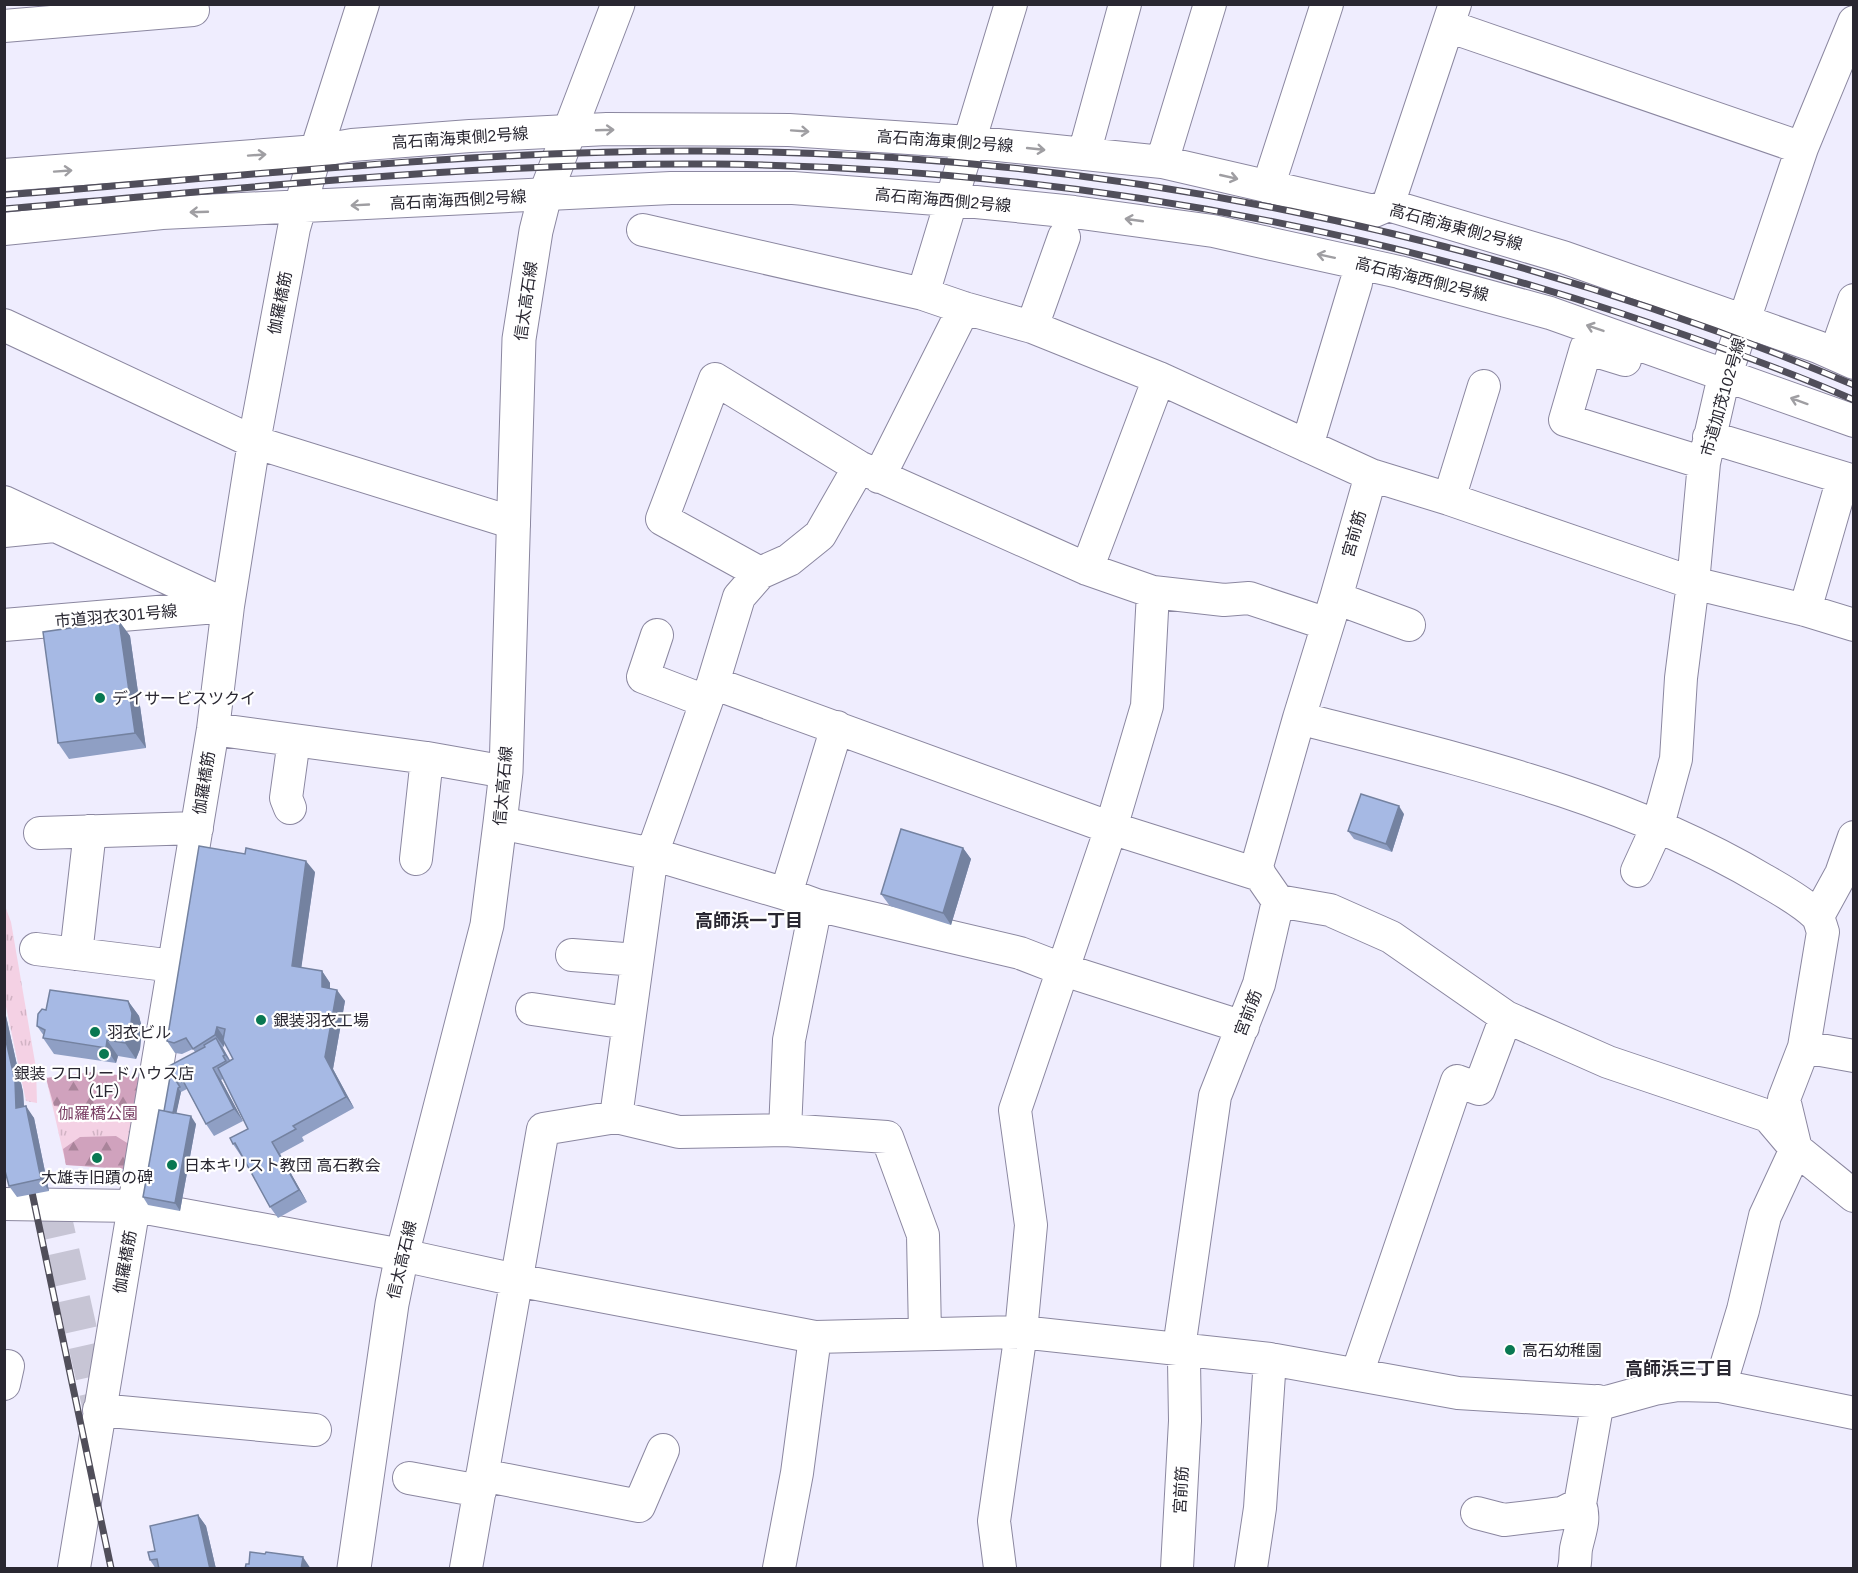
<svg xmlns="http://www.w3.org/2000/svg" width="1858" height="1573" viewBox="0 0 1858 1573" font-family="Helvetica,'Noto Sans JP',sans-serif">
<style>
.grass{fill:url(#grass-tufts)}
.forest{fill:url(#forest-firs)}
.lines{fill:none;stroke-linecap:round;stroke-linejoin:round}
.minor-tunnel{stroke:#c7c5d5;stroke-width:32;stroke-dasharray:32 16;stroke-linecap:butt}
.minor-casing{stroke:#8b87a0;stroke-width:34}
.major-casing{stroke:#8b87a0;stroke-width:35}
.minor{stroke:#fff;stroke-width:32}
.major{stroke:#fff;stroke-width:33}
.rail-casing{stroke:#504e5a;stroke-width:7}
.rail{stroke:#fff;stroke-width:4.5;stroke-dasharray:14;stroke-linecap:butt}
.wall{fill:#8f9fc4;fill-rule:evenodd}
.shaded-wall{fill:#7482a0}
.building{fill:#a6b9e4;stroke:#7482a0;stroke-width:1.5}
.oneway{stroke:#9f9ea2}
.poi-dot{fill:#097852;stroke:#fff;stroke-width:2}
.labels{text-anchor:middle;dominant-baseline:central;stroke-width:4.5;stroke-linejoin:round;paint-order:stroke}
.street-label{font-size:16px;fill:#292731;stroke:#fff}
.poi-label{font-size:16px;fill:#292731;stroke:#fff;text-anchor:start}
.park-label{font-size:16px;fill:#7b4065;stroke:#fff}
.neighbourhood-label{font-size:18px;font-weight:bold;fill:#292731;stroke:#fff}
</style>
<defs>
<pattern id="grass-tufts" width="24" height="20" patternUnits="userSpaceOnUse" patternTransform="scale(1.5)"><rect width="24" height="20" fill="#f4d1e4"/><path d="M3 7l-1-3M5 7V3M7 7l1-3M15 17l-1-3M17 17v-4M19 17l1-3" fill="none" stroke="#d1b3c4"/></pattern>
<pattern id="forest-firs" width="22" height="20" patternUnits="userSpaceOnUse" patternTransform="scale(1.5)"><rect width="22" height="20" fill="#d0a2bd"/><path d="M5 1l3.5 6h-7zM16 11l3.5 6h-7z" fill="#a9849a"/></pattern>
</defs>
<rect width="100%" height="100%" fill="#efedfe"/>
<path class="grass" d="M5 906 11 922 36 1068 37 1103 26 1101 5 1002Z
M93 1072 142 1078 126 1169 66 1165 46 1078Z"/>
<path class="forest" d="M93 1072 142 1078 140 1104 116 1115H78L73 1108 54 1106 46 1078Z
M116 1136 132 1146 126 1169 66 1165 63 1149 80 1137Z"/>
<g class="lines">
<path class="minor-tunnel" d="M53 1205 99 1410"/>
<defs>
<path id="minor" d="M4 26 193 10 191 4
M1448 26 1802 148
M1084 154 1125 4
M1162 162 1210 4
M4 175 317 151 352 145 470 136 607 129 789 130 969 142 1162 162 1374 211 1388 205 1563 257 1818 347 1854 363
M1268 187 1327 4
M1388 205 1455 4
M4 229 162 213 671 188H793L976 202 1074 212 1213 231 1399 272 1550 313 1854 421
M643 230 923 294 964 308 1032 327 1159 378 1371 475 1449 499 1693 583 1805 610 1854 625
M923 294 1011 4
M4 325 254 442 514 523
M1032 327 1064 237
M1839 343 1854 300
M1625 360 1586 348 1565 420 1704 463
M1709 437 1854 481
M1307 446 1356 283
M879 477 964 308
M1449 499 1484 386
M4 502 228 606
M4 531 54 526
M1087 569 1159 378
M760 573 662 519 715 379 859 467 1087 569 1153 592 1224 600 1249 598 1327 624
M1336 598 1409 625
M1805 610 1843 478
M4 625 228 606
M657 635 643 677 705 701
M713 683 1111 828 1260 875
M1299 718C1457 759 1621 795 1764 880 1780 889 1803 902 1816 915 1820 919 1821 927 1823 932L1804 1047 1784 1099 1796 1149 1765 1216 1743 1310 1720 1386
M213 729 427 758 506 772
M290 808 286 798 294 740
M500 823 652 854 786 894 816 905 1020 953 1064 970 1243 1027
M40 833 197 828
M416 859 427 758
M1637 871 1658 825 1676 759 1681 678 1693 583 1704 463 1721 389 1802 148 1854 22
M786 894 837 727
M1278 901 1330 910 1391 937 1506 1017 1608 1062 1768 1116 1796 1149 1854 1196
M1818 916 1841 874 1854 837
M36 949 174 966
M76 954 90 831
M572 955 637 960
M532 1009 628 1023
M1804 1047 1854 1056
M616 1117 652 854 713 683 739 597 760 573 789 560 820 535 859 467
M785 1130 789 1040 816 905
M4 1204 135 1206 402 1255 516 1280 815 1337 1021 1332 1270 1359 1458 1393 1607 1402 1654 1389 1678 1385 1720 1386 1854 1413
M1357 1374 1457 1081 1479 1089 1506 1017
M4 1384 8 1366
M99 1410 315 1430
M482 1475 639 1506 663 1450
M409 1478 480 1491
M1477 1513 1504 1520 1562 1513 1580 1504
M74 1568 213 729 228 606 254 442 294 228 319 142 363 4
M466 1568 543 1129 616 1117 679 1132 785 1130 887 1137 923 1235 925 1334
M779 1568 797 1473 815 1337
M1000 1568 994 1521 1021 1332 1031 1225 1015 1110 1111 828 1147 706 1153 592
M1177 1568 1185 1421 1184 1361 1179 1348 1215 1096 1259 984 1278 901 1260 875 1257 866 1299 718 1336 598 1371 475
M1251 1568 1260 1508 1270 1359
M1574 1568C1576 1561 1575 1555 1576 1549 1579 1533 1586 1520 1580 1504L1598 1401"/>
<path id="major" d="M354 1568 392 1304 402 1255 487 925 500 823 506 772 519 339 536 231 545 195 618 4"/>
</defs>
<use href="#minor" class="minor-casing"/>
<use href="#major" class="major-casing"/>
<use href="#minor" class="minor"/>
<use href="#major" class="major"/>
<defs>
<path id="rail" d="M4 195C237 177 470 150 703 151 1097 152 1491 232 1854 385
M4 209C240 189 476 162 712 164 1022 167 1329 217 1623 314 1701 340 1779 367 1854 400
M29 1178 111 1568"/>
</defs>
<use href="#rail" class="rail-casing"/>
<use href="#rail" class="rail"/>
</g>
<path class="wall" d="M119 621 130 636 146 748 69 759 58 743Z
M1404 814 1392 852 1354 839 1348 831Z
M963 848 971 859 951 925 890 906 881 894Z
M315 872 301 968 322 971 330 983V989L345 1001 333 1069 354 1108 302 1137 304 1141 280 1154 307 1202 278 1218 270 1207 242 1156H241L233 1144 248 1129 223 1079 221 1080 243 1121 214 1136 206 1124 187 1089 181 1092 176 1113 196 1124 180 1211 148 1205 143 1197 164 1111 174 1076 195 1052 193 1049 182 1054 175 1053 167 1041ZM224 1043 233 1059 230 1060 223 1048Z
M128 1001 139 1016 142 1028 140 1049 136 1059 118 1056 116 1063 54 1054 43 1038 44 1036 37 1026 46 1010Z
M4 1007 23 1092 24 1107 34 1118 49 1191 17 1197 9 1186 4 1167Z
M198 1515 206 1526 216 1569H156L150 1560 155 1551Z"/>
<path class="shaded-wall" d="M119 621 130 636 146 748 135 733Z
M1399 806 1404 814 1392 852 1386 844Z
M963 848 971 859 951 925 943 913Z
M306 861 315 872 300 977 292 966Z
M322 971 330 983V999L322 987Z
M337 990 345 1001 333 1069 354 1108 346 1097 325 1057Z
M128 1001 139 1016 142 1028 140 1049 136 1059 125 1043Z
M4 1007 23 1092 25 1120 16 1108 4 1032Z
M217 1027 225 1039 224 1047 215 1035Z
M216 1038 224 1050 233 1066 225 1055Z
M107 1040 118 1056 116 1063 106 1048Z
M213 1068 221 1080 243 1121 234 1109Z
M178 1088 181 1092 175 1120 172 1116Z
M26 1106 34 1118 49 1191 41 1179Z
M191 1116 196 1124 180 1211 175 1203Z
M272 1142 280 1154 307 1202 299 1190Z
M198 1515 206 1526 216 1569H210Z
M303 1557 311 1569H301Z"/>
<path class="building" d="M119 621 135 733 58 743 43 632Z
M1361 794 1399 806 1386 844 1348 831Z
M901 829 963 848 943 913 881 894Z
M199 846 245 854 246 848 306 861 292 966 322 971V987L337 990 325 1057 346 1097 293 1126 296 1129 272 1142 299 1190 270 1207 235 1143 233 1144 230 1138 248 1129 218 1068 233 1059 223 1040 225 1029 217 1027 215 1035 193 1049 186 1038 174 1043 167 1041Z
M50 990 128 1001 132 1013 130 1034 125 1043 107 1040 106 1048 43 1038 45 1030 37 1026 38 1014 42 1009 46 1010Z
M4 1032 15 1081 16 1108 26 1106 41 1179 9 1186 4 1167Z
M216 1038 225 1055 223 1056 226 1061 213 1068 234 1109 206 1124 181 1077 176 1080 169 1066 205 1047 204 1045Z
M173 1076 180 1087 178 1088 173 1113 164 1111 170 1077Z
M159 1110 191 1116 175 1203 143 1197Z
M198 1515 210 1569H159L157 1559 150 1560 148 1552 155 1551 150 1526Z
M250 1552 265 1554 266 1552 303 1557 301 1569H245L246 1564H249Z"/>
<defs><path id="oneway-shaft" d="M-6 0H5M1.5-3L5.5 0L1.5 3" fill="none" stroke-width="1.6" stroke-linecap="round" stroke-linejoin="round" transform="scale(1.5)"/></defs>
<g class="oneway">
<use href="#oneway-shaft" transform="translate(605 130) rotate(-2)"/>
<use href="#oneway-shaft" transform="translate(800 131) rotate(4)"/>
<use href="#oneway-shaft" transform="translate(1036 149) rotate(6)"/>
<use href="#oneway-shaft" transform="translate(257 155) rotate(-4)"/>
<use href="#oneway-shaft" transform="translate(63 171) rotate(-4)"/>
<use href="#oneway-shaft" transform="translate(1229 177) rotate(13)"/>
<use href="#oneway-shaft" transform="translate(360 205) rotate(177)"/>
<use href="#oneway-shaft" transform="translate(199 212) rotate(178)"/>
<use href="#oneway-shaft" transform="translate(1134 220) rotate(-172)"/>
<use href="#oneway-shaft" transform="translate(1326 256) rotate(-168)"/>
<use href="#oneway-shaft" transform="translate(1595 328) rotate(-161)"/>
<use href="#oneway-shaft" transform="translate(1799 401) rotate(-160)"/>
</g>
<g class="poi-dot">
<circle cx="100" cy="698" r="6"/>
<circle cx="261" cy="1020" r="6"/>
<circle cx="95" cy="1032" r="6"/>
<circle cx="104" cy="1054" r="6"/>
<circle cx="97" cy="1158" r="6"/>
<circle cx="172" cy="1165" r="6"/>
<circle cx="1510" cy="1350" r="6"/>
</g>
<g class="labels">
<g class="street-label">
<text transform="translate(460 138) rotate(-4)">高石南海東側2号線</text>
<text transform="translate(945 141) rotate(4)">高石南海東側2号線</text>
<text transform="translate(458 200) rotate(-3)">高石南海西側2号線</text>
<text transform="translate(943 200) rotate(5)">高石南海西側2号線</text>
<text transform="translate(1456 227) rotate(15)">高石南海東側2号線</text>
<text transform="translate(1422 279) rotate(14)">高石南海西側2号線</text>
<text transform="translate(526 301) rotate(-82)">信太高石線</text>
<text transform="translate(280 303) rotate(-79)">伽羅橋筋</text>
<text transform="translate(1723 397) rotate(-74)">市道加茂102号線</text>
<text transform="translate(1354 534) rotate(-74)">宮前筋</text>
<text transform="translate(116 616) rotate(-5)">市道羽衣301号線</text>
<text transform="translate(204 783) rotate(-81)">伽羅橋筋</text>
<text transform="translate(503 786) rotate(-85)">信太高石線</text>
<text transform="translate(1248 1013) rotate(-69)">宮前筋</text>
<text transform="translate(402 1260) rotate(-77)">信太高石線</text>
<text transform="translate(125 1262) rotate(-80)">伽羅橋筋</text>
<text transform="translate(1181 1490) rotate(-87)">宮前筋</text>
</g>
<g class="poi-label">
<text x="112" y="698">デイサービスツクイ</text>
<text x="273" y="1020">銀装羽衣工場</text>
<text x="107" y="1032">羽衣ビル</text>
<text x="104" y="1073" text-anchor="middle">銀装 フロリードハウス店<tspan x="104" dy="18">（1F）</tspan></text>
<text x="184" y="1165">日本キリスト教団 高石教会</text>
<text x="97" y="1177" text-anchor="middle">大雄寺旧蹟の碑</text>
<text x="1522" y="1350">高石幼稚園</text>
</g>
<g class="park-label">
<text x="98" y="1113">伽羅橋公園</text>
</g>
<g class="neighbourhood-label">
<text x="749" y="921">高師浜一丁目</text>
<text x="1679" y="1369">高師浜三丁目</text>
</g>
</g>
<rect width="1858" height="1573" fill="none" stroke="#292731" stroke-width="12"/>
</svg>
